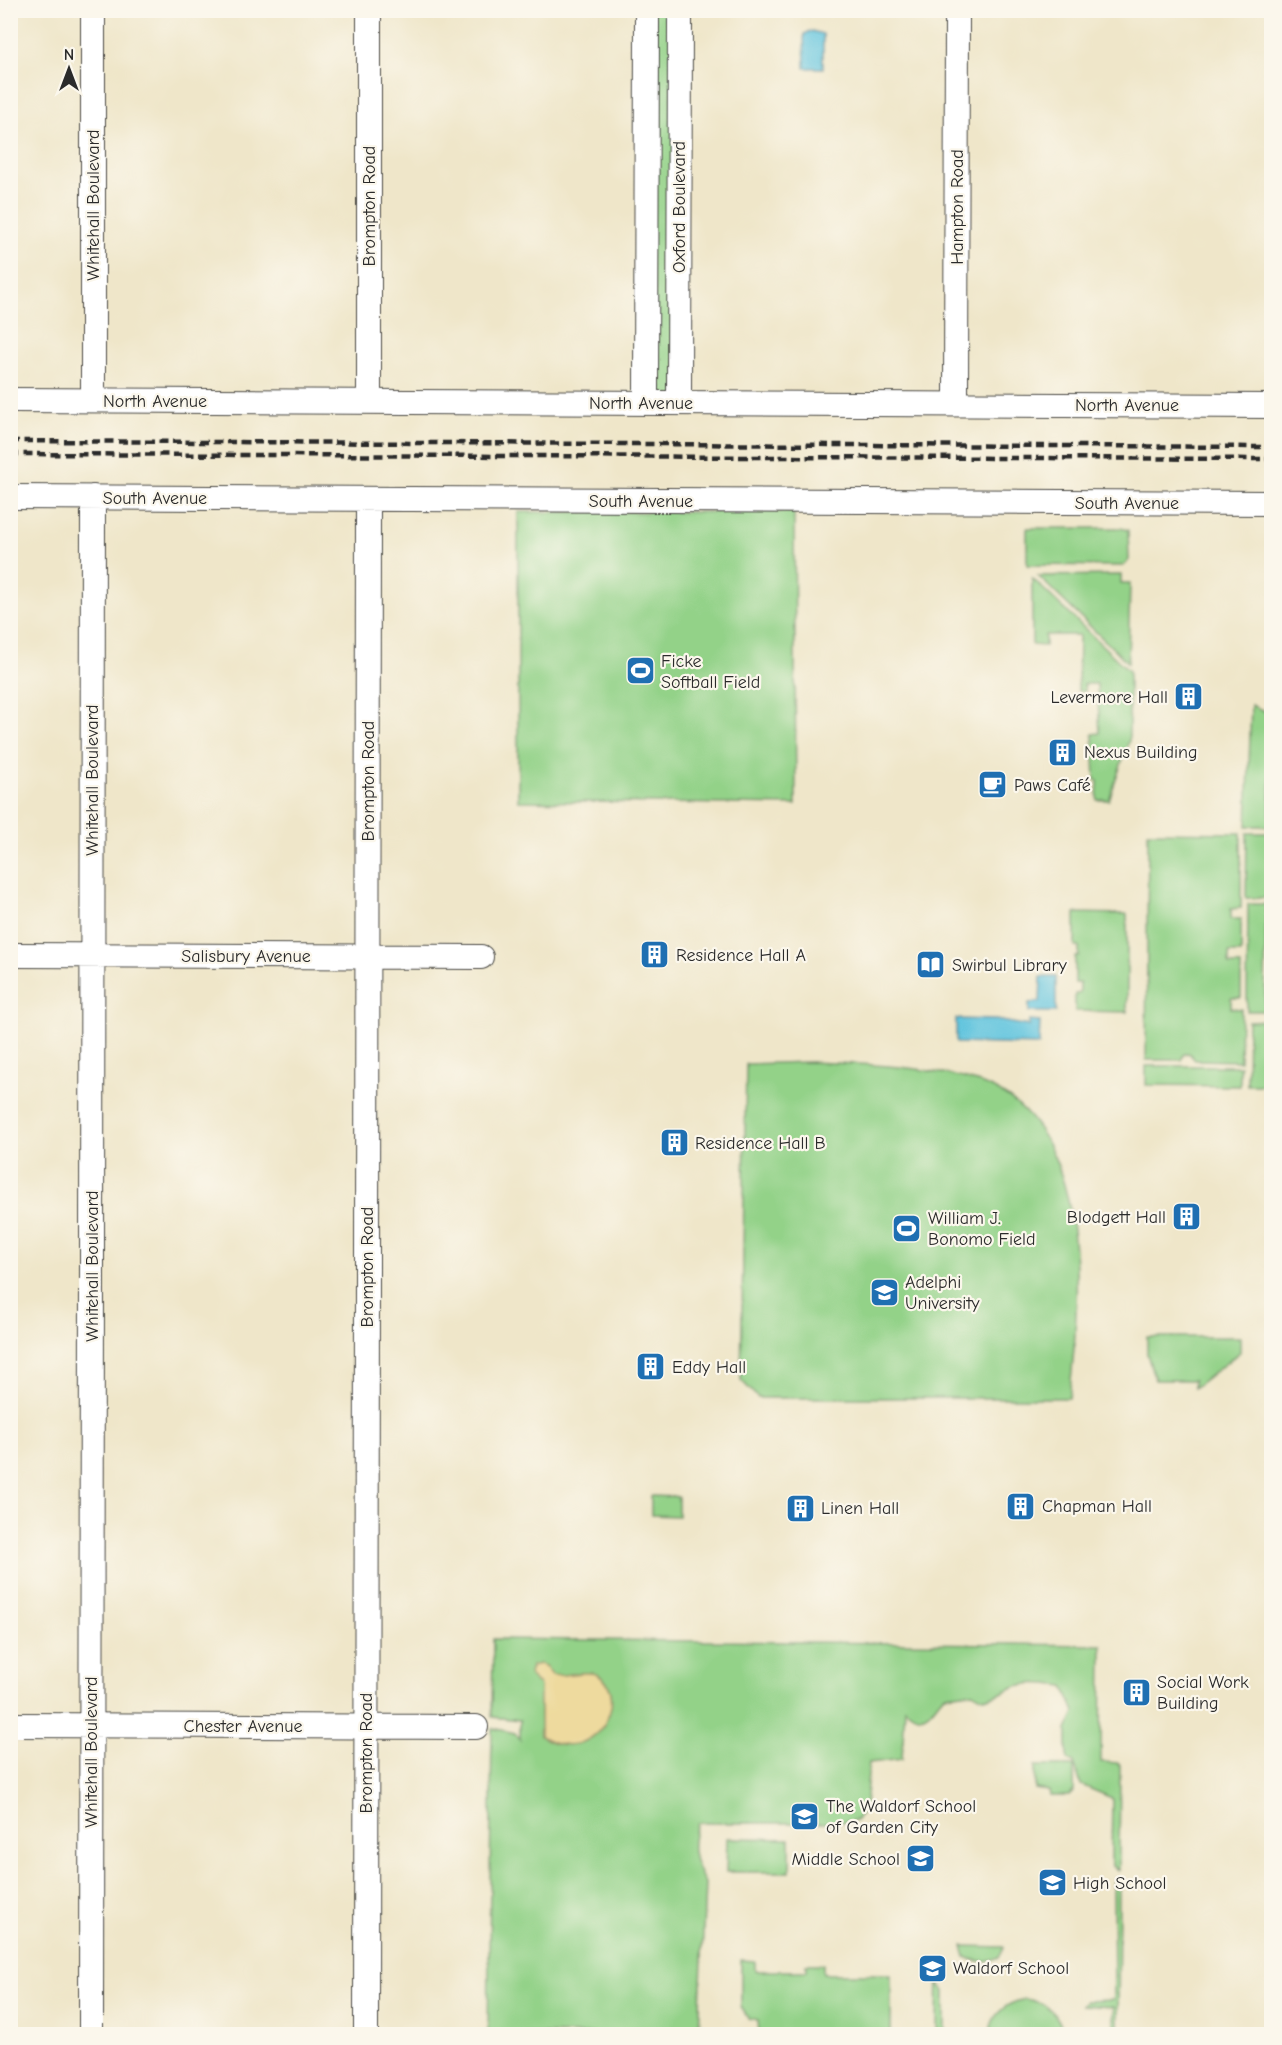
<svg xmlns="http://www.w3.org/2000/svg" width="1282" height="2045" viewBox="0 0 1282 2045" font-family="'Comic Neue',sans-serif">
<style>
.green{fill:#93d288;stroke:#5f7e5a;stroke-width:1.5}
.sand{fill:#eeda9e;stroke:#8c8264;stroke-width:1.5}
.water{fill:#60c4de;stroke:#467884;stroke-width:1.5}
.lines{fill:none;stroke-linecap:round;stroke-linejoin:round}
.minor-casing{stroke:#484743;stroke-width:26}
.minor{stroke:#fff;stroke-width:24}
.rail{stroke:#2b2b2b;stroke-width:4.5;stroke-dasharray:9 4.5;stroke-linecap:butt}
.labels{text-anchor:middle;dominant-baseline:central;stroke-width:4.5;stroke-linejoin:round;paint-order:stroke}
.street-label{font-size:18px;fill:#2b2b2b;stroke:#fbf7ec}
.poi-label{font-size:18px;fill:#2b2b2b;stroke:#fbf7ec;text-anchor:start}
</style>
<rect width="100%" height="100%" fill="#fbf7ec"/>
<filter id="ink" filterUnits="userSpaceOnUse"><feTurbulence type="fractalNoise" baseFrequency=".0167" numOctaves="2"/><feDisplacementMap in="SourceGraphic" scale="12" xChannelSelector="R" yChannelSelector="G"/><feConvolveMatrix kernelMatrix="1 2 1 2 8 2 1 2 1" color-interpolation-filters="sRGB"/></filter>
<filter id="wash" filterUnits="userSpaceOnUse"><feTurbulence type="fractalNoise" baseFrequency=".008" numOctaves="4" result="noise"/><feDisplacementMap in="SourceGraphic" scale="24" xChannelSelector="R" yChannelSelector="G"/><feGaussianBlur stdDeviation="1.35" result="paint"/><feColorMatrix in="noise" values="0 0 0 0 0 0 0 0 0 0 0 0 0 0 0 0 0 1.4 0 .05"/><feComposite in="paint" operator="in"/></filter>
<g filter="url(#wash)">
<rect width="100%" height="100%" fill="#efe6c9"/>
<path class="green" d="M650 11H676V400H649Z
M518 512H794L796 805 518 801Z
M1027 528H1121L1128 530 1129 560 1123 566 1027 565Z
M1121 575V583H1130L1128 663 1038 576Z
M1032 578 1129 671V741L1109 800H1097L1098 781 1095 780 1093 734 1100 733 1097 684H1084L1085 691H1078L1079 635H1045V646L1032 645Z
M1251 705 1271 714 1270 826H1247Z
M1148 832 1241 833V908L1231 909V919H1241V953H1229V965H1241V998H1231V1008L1241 1009 1240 1061 1195 1060 1189 1053 1184 1054 1181 1060H1146Z
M1247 833H1271V898H1246Z
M1248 904H1266L1265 1011H1247Z
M1075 913 1127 914V1012L1075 1011V994L1080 993V983H1075V957L1079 956V947H1075Z
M1271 1020V1085H1247L1248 1021Z
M810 1062C864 1064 924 1065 977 1082 1094 1121 1081 1301 1069 1398H758L741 1380 746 1064Z
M1146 1066H1240V1086L1146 1085Z
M1147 1337H1240V1352L1194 1388V1380H1155L1147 1354Z
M651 1496 678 1497V1516L651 1515Z
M493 1639 1102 1645 1101 1762 1120 1763 1119 1870 1112 1866 1111 1858 1112 1798 1081 1785 1074 1763 1067 1760V1730L1075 1712 1064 1686C1048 1684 1027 1681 1012 1688 998 1694 987 1703 973 1692L944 1695C931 1708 926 1728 905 1708L902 1759 869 1763 865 1807 857 1820 830 1823H698C688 1846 693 1862 705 1883L699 2034H488L492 1728 515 1733 520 1740V1720L492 1717Z
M1035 1766H1074V1791L1069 1796H1050L1049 1791 1035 1789Z
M727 1838 790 1839V1872H726Z
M1116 1878H1119L1118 2034H1114V2007L1082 2005 1085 2001 1114 2000 1113 1882Z
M963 1946 1004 1947 999 1957C988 1962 977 1963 966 1957Z
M741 1960 755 1961V1971H806V1964H823V1974H891V2034H759L758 2020 748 2018 741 2007Z
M938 1961H940V1987L945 1991V2034H937Z
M1025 1999C1046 2002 1060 2014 1063 2034H990C991 2014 1006 2003 1025 1999Z"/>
<path class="sand" d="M539 1664 545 1666 552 1675C565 1677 587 1669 598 1675 633 1695 596 1770 540 1736V1686C533 1679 525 1677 532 1666Z"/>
<path class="water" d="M812 31 823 34V68H805L804 34Z
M1041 977H1056V1012H1029V1003L1040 1002Z
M956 1019 996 1020 1029 1026V1021L1040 1022 1039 1045 956 1043Z"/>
</g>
<g filter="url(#ink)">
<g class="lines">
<defs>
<path id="minor" d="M10 400 1272 406
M93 400V10
M369 402V10
M646 403 647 10
M679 403 680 10
M956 404 957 10
M10 497 1272 503
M10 955 481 957
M10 1725 476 1727
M91 2034 93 497
M366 2034 368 499"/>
</defs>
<use href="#minor" class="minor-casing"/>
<use href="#minor" class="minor"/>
<path class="rail" d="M10 441 1272 447
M10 454 1272 459"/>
</g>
</g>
<defs>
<symbol id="stadium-square" viewBox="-11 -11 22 22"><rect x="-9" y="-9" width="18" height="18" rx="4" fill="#1f6fb2" stroke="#fbf7ec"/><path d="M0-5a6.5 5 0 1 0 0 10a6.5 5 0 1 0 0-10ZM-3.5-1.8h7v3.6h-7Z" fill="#fff"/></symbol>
<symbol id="building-square" viewBox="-11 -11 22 22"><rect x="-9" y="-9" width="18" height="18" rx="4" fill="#1f6fb2" stroke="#fbf7ec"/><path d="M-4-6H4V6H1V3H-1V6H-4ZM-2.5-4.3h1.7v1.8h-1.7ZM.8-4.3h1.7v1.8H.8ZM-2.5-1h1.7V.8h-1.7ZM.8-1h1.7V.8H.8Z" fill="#fff"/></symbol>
<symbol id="cafe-square" viewBox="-11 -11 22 22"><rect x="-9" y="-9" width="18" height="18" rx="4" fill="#1f6fb2" stroke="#fbf7ec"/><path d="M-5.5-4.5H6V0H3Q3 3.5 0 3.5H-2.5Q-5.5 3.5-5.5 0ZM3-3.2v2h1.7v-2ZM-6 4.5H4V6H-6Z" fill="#fff"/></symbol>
<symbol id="library-square" viewBox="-11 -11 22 22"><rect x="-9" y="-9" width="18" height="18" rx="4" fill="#1f6fb2" stroke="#fbf7ec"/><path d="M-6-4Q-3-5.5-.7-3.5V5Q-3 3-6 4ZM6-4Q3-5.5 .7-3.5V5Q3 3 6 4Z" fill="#fff"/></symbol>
<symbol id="university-square" viewBox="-11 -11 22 22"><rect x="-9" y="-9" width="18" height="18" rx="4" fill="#1f6fb2" stroke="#fbf7ec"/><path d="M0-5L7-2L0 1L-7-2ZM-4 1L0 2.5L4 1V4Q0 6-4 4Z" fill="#fff"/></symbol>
<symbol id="school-square" viewBox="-11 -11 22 22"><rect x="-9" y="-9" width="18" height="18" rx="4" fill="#1f6fb2" stroke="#fbf7ec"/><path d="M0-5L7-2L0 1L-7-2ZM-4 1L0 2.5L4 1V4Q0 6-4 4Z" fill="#fff"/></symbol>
</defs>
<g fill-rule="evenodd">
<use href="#stadium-square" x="624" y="654" width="33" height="33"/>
<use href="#building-square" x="1172" y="680" width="33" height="33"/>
<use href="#building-square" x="1046" y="736" width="33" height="33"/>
<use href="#cafe-square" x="976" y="768" width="33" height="33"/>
<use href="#building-square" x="638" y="938" width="33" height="33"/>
<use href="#library-square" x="914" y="948" width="33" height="33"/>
<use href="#building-square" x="658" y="1126" width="33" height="33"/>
<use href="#building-square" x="1170" y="1200" width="33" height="33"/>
<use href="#stadium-square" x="890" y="1212" width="33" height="33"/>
<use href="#university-square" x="868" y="1276" width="33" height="33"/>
<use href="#building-square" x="634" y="1350" width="33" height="33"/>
<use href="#building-square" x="1004" y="1490" width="33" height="33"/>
<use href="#building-square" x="784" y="1492" width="33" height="33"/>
<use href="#building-square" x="1120" y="1676" width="33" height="33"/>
<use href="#school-square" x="788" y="1800" width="33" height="33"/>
<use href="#school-square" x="904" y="1842" width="33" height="33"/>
<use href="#school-square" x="1036" y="1866" width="33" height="33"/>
<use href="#school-square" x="916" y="1952" width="33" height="33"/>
</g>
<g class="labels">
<g class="street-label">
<text transform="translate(93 205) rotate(-90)">Whitehall Boulevard</text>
<text transform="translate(369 206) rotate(-90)">Brompton Road</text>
<text transform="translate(679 207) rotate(-90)">Oxford Boulevard</text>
<text transform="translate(957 207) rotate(-90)">Hampton Road</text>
<text x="155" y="401">North Avenue</text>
<text x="641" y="403">North Avenue</text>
<text x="1127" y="405">North Avenue</text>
<text x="155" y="498">South Avenue</text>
<text x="641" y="501">South Avenue</text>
<text x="1127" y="503">South Avenue</text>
<text transform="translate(92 780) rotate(-90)">Whitehall Boulevard</text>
<text transform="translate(368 781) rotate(-90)">Brompton Road</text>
<text x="246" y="956">Salisbury Avenue</text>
<text transform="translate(92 1266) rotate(-90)">Whitehall Boulevard</text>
<text transform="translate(367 1267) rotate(-90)">Brompton Road</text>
<text x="243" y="1726">Chester Avenue</text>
<text transform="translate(91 1752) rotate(-90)">Whitehall Boulevard</text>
<text transform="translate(366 1753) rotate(-90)">Brompton Road</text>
</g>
<g class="poi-label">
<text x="661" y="661">Ficke<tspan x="661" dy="21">Softball Field</tspan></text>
<text x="1168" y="697" text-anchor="end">Levermore Hall</text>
<text x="1084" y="752">Nexus Building</text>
<text x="1014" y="785">Paws Café</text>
<text x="676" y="955">Residence Hall A</text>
<text x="952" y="965">Swirbul Library</text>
<text x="695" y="1143">Residence Hall B</text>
<text x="1166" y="1217" text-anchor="end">Blodgett Hall</text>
<text x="928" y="1218">William J.<tspan x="928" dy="21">Bonomo Field</tspan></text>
<text x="905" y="1282">Adelphi<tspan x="905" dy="21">University</tspan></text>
<text x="672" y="1367">Eddy Hall</text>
<text x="1042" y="1506">Chapman Hall</text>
<text x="821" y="1508">Linen Hall</text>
<text x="1157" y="1682">Social Work<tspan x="1157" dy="21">Building</tspan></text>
<text x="826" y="1806">The Waldorf School<tspan x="826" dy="21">of Garden City</tspan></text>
<text x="900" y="1859" text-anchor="end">Middle School</text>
<text x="1073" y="1883">High School</text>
<text x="953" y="1968">Waldorf School</text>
</g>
</g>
<rect width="1282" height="2045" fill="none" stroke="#fbf7ec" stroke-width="36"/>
<g transform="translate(69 69)" stroke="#fbf7ec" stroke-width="4.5" paint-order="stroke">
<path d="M0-4.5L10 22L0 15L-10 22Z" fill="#2b2b2b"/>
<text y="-9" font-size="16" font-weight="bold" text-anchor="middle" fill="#2b2b2b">N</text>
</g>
</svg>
